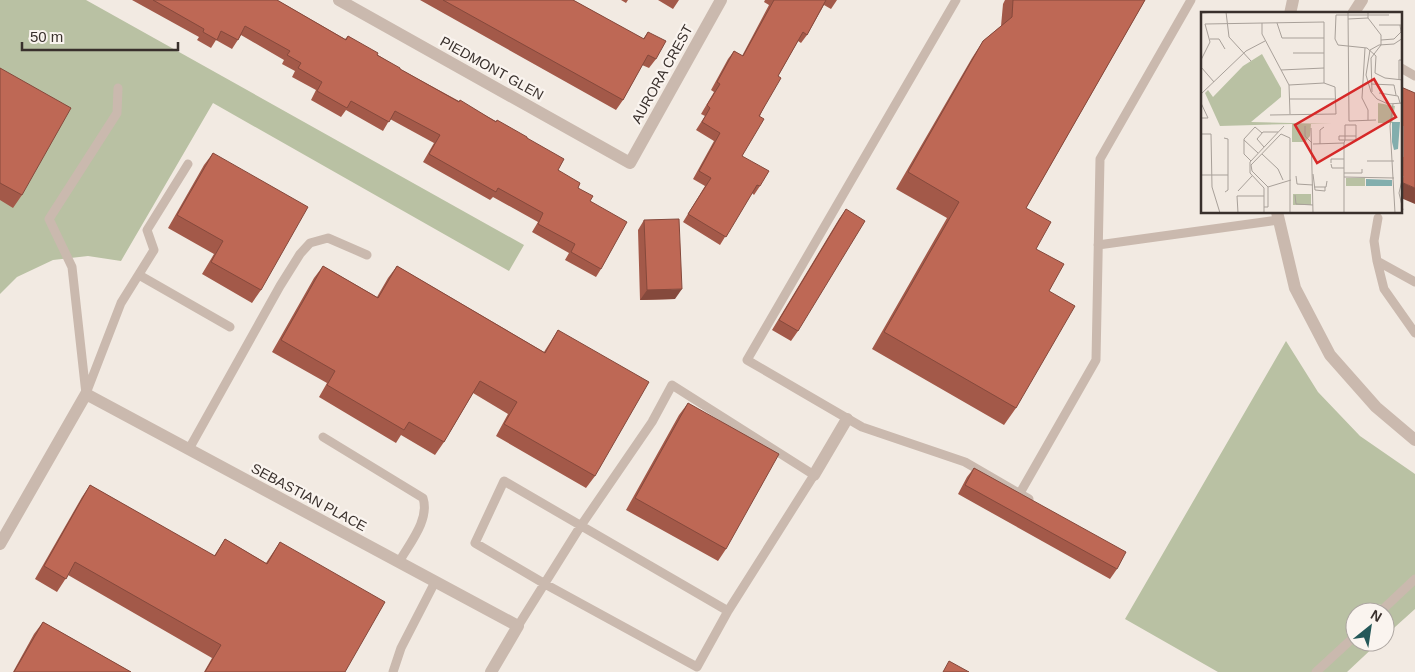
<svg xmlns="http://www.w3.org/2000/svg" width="1415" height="672" viewBox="0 0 1415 672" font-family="Arial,sans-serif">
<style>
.green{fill:#b9c1a3}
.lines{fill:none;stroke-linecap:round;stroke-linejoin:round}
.service{stroke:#cab9ae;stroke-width:9}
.minor{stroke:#cab9ae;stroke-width:12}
.wall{fill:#a35949}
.shaded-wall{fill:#85493c}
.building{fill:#be6855;stroke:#85493c}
.labels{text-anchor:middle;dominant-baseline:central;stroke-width:4.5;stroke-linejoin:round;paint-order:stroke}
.street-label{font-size:14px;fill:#39302c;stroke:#faf4ef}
.inset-road{fill:none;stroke:#a8a099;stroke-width:1}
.view{fill:#d62828;fill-opacity:0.15;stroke:#d62828;stroke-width:2.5}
.inset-edge{fill:none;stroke:#39302c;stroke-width:2.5}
</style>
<rect width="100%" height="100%" fill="#f2eae2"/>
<path class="green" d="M0 0H86L524 245 509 271 213 103 121 261 88 256 53 260 17 277 0 294Z
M1286 341 1318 392 1360 436 1415 474V609L1385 636V612H1355V642H1379L1347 672H1218L1125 619Z"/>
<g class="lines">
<path class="service" d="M956 0 747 360 862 427 965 462 1029 499
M1401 68 1415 76
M1378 218 1374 241 1377 261 1415 282
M1098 245 1278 220
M1377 261 1384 289 1415 333
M139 275 230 327
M87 391 121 303 154 250 147 230 188 164
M86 394 72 267 49 219 117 113 118 88
M323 437 423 498C430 520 409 544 399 562
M189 449 280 286 300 254 310 243 328 238 367 255
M1020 493 1096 360 1100 159 1191 0
M1380 612 1415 579
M518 626 580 527 652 422 672 385 814 475 728 611 504 481 475 543 545 584 697 667 728 611
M393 672 401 648 435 582
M1316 672 1355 636"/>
<path class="minor" d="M339 0 630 163 721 0
M1290 14 1293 0
M1353 14 1362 0
M1277 212 1295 288 1330 355 1376 407 1415 440
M814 475 847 419
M0 544 86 394 518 626 491 672"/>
</g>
<path class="wall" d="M132 0H277L345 39 348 36 400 69 527 138 558 170 578 188 590 201 601 269 596 277 565 260 569 253 532 232 538 222 493 197 490 200 423 162 434 143 390 119 383 131 346 110 341 117 311 100 316 90 292 77 295 71 282 64 284 60 241 35 232 49 216 40 211 48 197 40 199 37Z
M420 0H573L643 39 648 32 656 59 649 68 642 65 623 100 616 110Z
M621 0H628L626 3Z
M658 0H679L673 9Z
M765 0H837L831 9 824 5 807 35 801 43 798 41 778 76 742 156 760 186 754 195 752 193 720 245 683 222 705 186 693 179 714 141 696 130 705 116 701 114 714 92 711 90 728 59 734 51 742 56 769 5 764 2Z
M1005 0H1145L1026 208 1036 249 1049 291 1016 408 1004 425 872 349 947 218 896 189 972 58 983 41 1001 26 1003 4Z
M0 68 22 195 13 208 0 200Z
M213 153 261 290 252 303 202 274 214 254 168 228 204 165Z
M846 209 798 331 791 341 772 330 839 219Z
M644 220 675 299 640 300 638 230Z
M323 266 377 297 388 278 397 266 544 352 558 330 595 476 586 488 496 436 508 414 473 393 444 442 435 455 401 435 396 443 319 397 327 383 272 352 314 278Z
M688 403 726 549 718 561 626 510 679 415Z
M974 468 1117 569 1110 579 958 494 967 477Z
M90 485 214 556 225 539 266 563 280 542 345 672H204L212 658 68 575 57 592 35 579 82 497Z
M43 622 131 672H13L34 634Z"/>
<path class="shaded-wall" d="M1401 182 1415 188V204L1401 198Z
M682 289 675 299 640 300 647 290Z"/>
<path class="building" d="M153 0H277L346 40 348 36 378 53 377 55 400 68V69L459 102 460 100 496 122 497 120 527 137V138L564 159 558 170 580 183 578 188 593 196 590 201 627 222 601 269 571 252 575 244 538 224 543 213 498 188 496 192 429 154 440 135 395 111 389 122 351 101 347 108 317 91 322 82 298 68 301 63 287 55 290 51 245 26 238 40 221 31 217 40 203 32 204 29Z
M443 0H573L644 39 648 32 666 41 656 59 648 55 623 100Z
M774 0H826L807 35 803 32 778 76 781 78 759 116 764 119 742 156 769 171 760 186 757 185 726 237 688 214 711 178 699 171 720 133 702 122 710 108 707 105 720 84 717 82 734 51 743 56Z
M1013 0H1145L1026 208 1051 222 1036 249 1064 264 1049 291 1075 306 1016 408 884 332 959 202 908 172 983 41 1012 17Z
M0 68 71 108 22 195 0 183Z
M1401 87 1415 93V188L1401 182Z
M213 153 308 207 261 290 211 262 223 241 177 215Z
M846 209 865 221 798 331 779 320Z
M679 219 682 289 647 290 644 220Z
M323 266 378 298 397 266 545 353 558 330 649 382 595 476 504 424 517 402 480 381 444 442 409 422 404 430 327 385 335 371 281 340Z
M688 403 779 454 726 549 635 498Z
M974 468 1126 552 1117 569 965 485Z
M90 485 215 556 225 539 267 564 280 542 385 602 345 672H205L221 645 75 562 66 579 44 566Z
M43 622 131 672H14Z
M949 661 969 672H943Z"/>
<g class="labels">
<g class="street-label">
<text transform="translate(492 68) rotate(29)">PIEDMONT GLEN</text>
<text transform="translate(662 74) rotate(-61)">AURORA CREST</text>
<text transform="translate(309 497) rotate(28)">SEBASTIAN PLACE</text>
</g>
</g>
<g transform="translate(1201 12)">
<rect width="201" height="201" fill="#f2eae2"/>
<path d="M61 42 80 76V85L50 110 131 112H110L109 124 104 130H91V112L19 114 4 81 7 78 12 85 42 54ZM177 91 194 94 191 111H177ZM145 166H164V174H145ZM92 182H110V193H92Z" fill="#b9c1a3"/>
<path d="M191 110H199L197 137 193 138 191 130ZM165 167 191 168V174H165Z" fill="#83aead"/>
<path class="inset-road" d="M25 0 28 25 50 49M147 0 148 109 175 108M167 0V6L180 23V33M0 1 16 0M188 3H135L134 27 137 33 166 36 175 44 174 61 184 66 202 68M147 7 167 6M61 11V22L88 73 89 102M76 11 81 26H123M178 13H202M202 26 193 32 178 33 169 38 165 63 170 80 176 87 187 92 202 91M9 27H18L24 37M180 28 193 27 200 20 199 13M164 36 161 86 167 98V108M92 41H123M0 48 9 30 4 12 123 10V71M0 55 13 70M80 58 123 56M198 68V48H202M170 72 193 73 195 83M171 80 170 46 180 33M178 81 197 84 199 91M0 82 45 39 64 29M89 87H134M0 91 7 106H0M192 92 189 114 194 201M69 103 135 102 134 75 123 71 88 73M104 114V124L111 131M202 114V145M110 116 112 201M0 122H10L11 175 19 201M23 126 27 127V178L24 180M43 128 57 141M112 132 143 131M119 132V118L123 115M63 135 56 127 62 120H77M61 142 77 157 82 168M50 149 43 142V127L54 115 61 121M166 149H193M130 151V147H143M130 152 131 156H143M143 161H161V157M112 162 114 178 124 179V175M0 163H27M95 164 96 172 112 173M202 164 198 181 202 198M143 165 193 166M67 175 90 168M113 175H125L126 169M37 179 51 164M94 183 95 192 112 193M63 195H67V175L51 159 50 153 80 122 89 126V201M37 201 36 184H63M63 201V176L49 161V150L83 114M143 201V131L144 128V113H155V124H138V128H155V124"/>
<path class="view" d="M173 67 195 105 116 151 94 113Z"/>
<rect width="201" height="201" class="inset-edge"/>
</g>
<g transform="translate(1370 627) rotate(30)"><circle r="24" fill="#faf4ef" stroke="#ada6a1"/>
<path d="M0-4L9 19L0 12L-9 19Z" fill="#245859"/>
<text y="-8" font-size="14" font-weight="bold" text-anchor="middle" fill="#39302c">N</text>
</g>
<path d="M22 42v8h156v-8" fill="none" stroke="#39302c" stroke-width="2.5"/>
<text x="30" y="42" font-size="15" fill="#39302c" stroke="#faf4ef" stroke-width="4" paint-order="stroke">50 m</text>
</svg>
